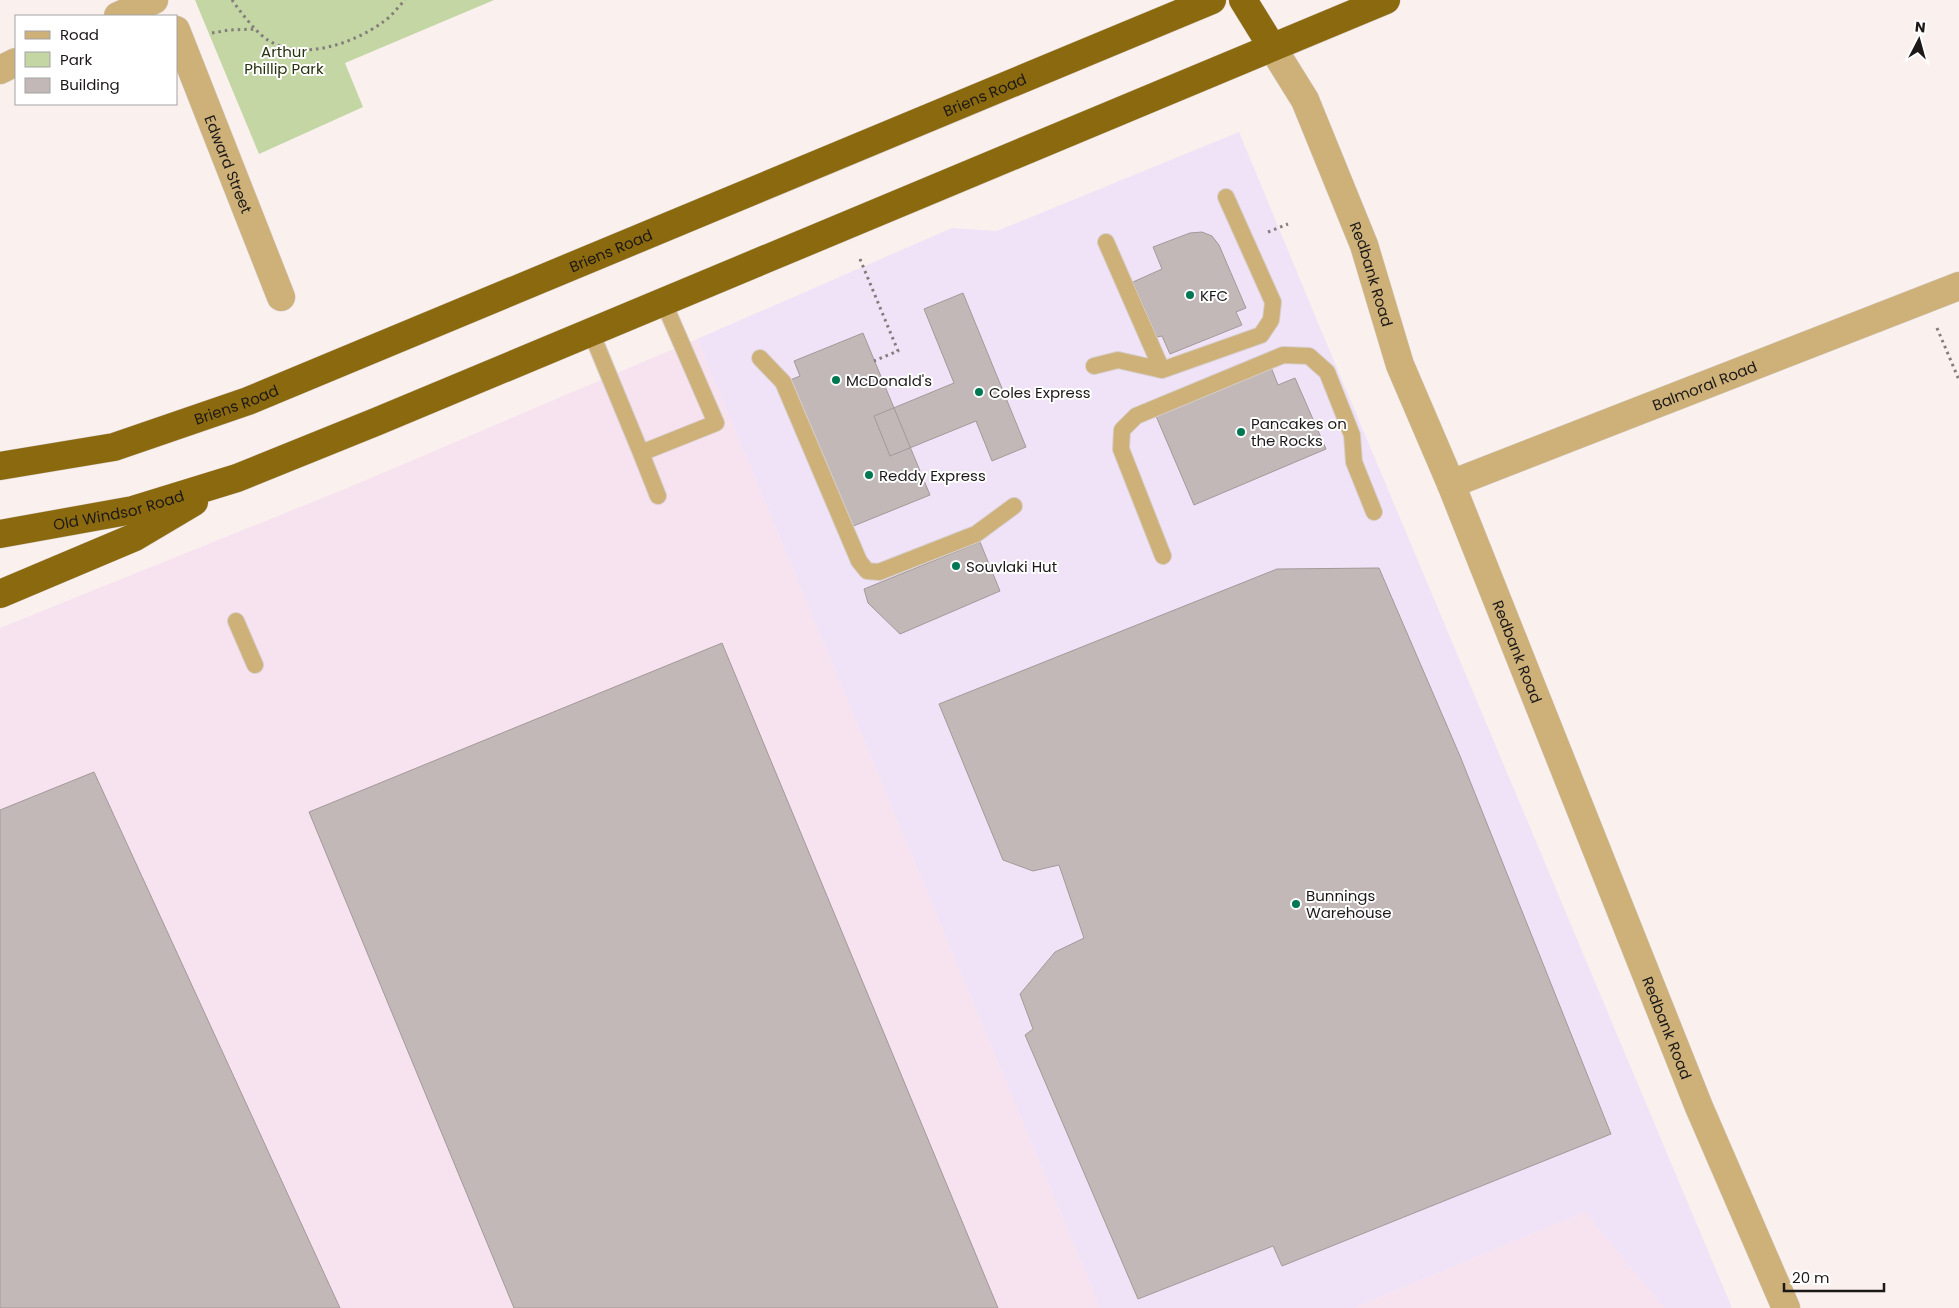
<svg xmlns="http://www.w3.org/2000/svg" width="1959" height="1308" viewBox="0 0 1959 1308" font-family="Poppins,sans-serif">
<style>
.commercial{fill:#f0e3f7}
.industrial{fill:#f7e2f0}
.green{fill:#c3d6a3}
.building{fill:#c2b8b7;stroke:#a49999}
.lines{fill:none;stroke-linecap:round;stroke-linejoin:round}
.lane-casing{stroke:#d7cecb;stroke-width:18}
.street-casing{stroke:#d7cecb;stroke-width:29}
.highway-casing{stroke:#d7cecb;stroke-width:29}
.path{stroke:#847d7b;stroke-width:3;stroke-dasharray:2.5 4;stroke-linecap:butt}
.lane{stroke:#cdb179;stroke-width:16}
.street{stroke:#cdb179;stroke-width:28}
.highway{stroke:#8b690e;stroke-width:28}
.poi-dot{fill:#007753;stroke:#fff;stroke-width:2}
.labels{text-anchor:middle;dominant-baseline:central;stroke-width:4;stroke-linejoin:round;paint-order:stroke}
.park-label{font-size:15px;fill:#28330f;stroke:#fff}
.street-label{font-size:15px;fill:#1d1918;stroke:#fff}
.poi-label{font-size:15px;fill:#1d1918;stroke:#fff;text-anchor:start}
</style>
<rect width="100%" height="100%" fill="#faf0ed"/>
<path class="commercial" d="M1239 132 1321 330 1732 1308H1664L1585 1212 1354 1308H1100L697 339 952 228 997 231Z"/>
<path class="industrial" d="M697 339 1100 1308H0V628L345 489Z
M1585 1212 1664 1308H1354Z"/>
<path class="green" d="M195 0H494L345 63 363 107 259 154Z"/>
<path class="building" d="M1202 232 1212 236 1219 245 1246 308 1236 312 1242 325 1170 354 1162 336 1157 337 1133 282 1162 269 1153 247 1190 233Z
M963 293 1026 447 992 461 976 421 890 456 874 416 954 383 924 309Z
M863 333 930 495 851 527 790 380 800 376 794 361Z
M1271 367 1278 385 1295 378 1326 449 1194 505 1156 416Z
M980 542 1000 591 900 634 868 603 864 589Z
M1379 568 1460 756 1611 1134 1282 1266 1273 1246 1138 1299 1025 1035 1033 1029 1020 994 1055 952 1084 938 1059 865 1033 871 1003 860 939 704 1277 569Z
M722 643 998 1308H514L309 812Z
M94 772 340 1308H0V810Z"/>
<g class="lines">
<defs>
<path id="lane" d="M1106 242 1162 370 1261 335 1271 320 1273 302 1226 197
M591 332 641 453
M760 358 783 382 859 561 867 571 879 572 976 534 1014 506
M1094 366 1118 360 1162 370
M658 496 641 453 716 423 663 301
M1163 556 1121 449 1122 430 1136 416 1283 355 1309 356 1327 372 1352 435 1354 462 1374 512
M236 621 255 665"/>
<g id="street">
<path d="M118 16 154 0"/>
<path id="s1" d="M176 30 281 297"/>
<path id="s2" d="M1272 47 1305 100 1364 245 1400 365 1451 484 1699 1107 1786 1308"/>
<path d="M0 70 16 62"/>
<path id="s3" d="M1451 484 1959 286"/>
</g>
<g id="highway">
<path d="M1243 0 1272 47"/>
<path id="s4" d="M0 466 114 447 248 401 1212 0"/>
<path id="s5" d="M0 534 133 510 237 478 378 421 1386 0"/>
<path d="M0 594 135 537 194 502"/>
</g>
</defs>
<use href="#lane" class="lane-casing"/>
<use href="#street" class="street-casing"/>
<use href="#highway" class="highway-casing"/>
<path class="path" d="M232 0C239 10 255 31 265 38 298 63 353 44 383 22 391 17 398 7 405 0
M212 33 229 30 257 29
M1268 232 1288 224
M860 259 898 351 874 361
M1937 328 1959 380"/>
<use href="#lane" class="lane"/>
<use href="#street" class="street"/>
<use href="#highway" class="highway"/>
</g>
<g class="poi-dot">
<circle cx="1190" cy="295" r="5"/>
<circle cx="836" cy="380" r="5"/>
<circle cx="979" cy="392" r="5"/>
<circle cx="1241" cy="432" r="5"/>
<circle cx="869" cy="475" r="5"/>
<circle cx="956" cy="566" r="5"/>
<circle cx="1296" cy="904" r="5"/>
</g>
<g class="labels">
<g class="park-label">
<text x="284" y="51">Arthur<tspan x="284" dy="17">Phillip Park</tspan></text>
</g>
<g class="street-label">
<text stroke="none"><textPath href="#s4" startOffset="1055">Briens Road</textPath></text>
<text stroke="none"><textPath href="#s1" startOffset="144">Edward Street</textPath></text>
<text stroke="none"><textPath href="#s4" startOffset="650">Briens Road</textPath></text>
<text stroke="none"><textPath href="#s2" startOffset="249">Redbank Road</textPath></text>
<text stroke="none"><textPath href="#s3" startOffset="272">Balmoral Road</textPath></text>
<text stroke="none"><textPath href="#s4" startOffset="245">Briens Road</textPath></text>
<text stroke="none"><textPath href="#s5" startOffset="121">Old Windsor Road</textPath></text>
<text stroke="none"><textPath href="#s2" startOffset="654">Redbank Road</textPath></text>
<text stroke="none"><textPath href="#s2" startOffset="1059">Redbank Road</textPath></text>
</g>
<g class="poi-label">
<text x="1200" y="295">KFC</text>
<text x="846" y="380">McDonald's</text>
<text x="989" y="392">Coles Express</text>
<text x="1251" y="423">Pancakes on<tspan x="1251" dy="17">the Rocks</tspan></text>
<text x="879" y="475">Reddy Express</text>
<text x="966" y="566">Souvlaki Hut</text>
<text x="1306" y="895">Bunnings<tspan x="1306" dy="17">Warehouse</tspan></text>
</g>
</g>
<rect x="15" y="15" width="162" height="90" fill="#ffffff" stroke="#a5a3a3"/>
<rect x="25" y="31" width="25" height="8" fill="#cdb179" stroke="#a5a3a3"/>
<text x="60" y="40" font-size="15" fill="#1d1918">Road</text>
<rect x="25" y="52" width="25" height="15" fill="#c3d6a3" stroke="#a5a3a3"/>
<text x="60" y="65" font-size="15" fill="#1d1918">Park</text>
<rect x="25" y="78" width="25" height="15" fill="#c2b8b7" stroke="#a5a3a3"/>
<text x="60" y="90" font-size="15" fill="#1d1918">Building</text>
<g transform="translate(1919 40) rotate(6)" stroke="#ffffff" stroke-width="4" paint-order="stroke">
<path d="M0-4L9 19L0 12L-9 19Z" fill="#1d1918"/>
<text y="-8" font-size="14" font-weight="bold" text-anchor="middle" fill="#1d1918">N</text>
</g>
<path d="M1784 1283v8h100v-8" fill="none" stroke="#1d1918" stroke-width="2.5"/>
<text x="1792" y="1283" font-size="15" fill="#1d1918" stroke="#ffffff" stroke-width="4" paint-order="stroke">20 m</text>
</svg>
